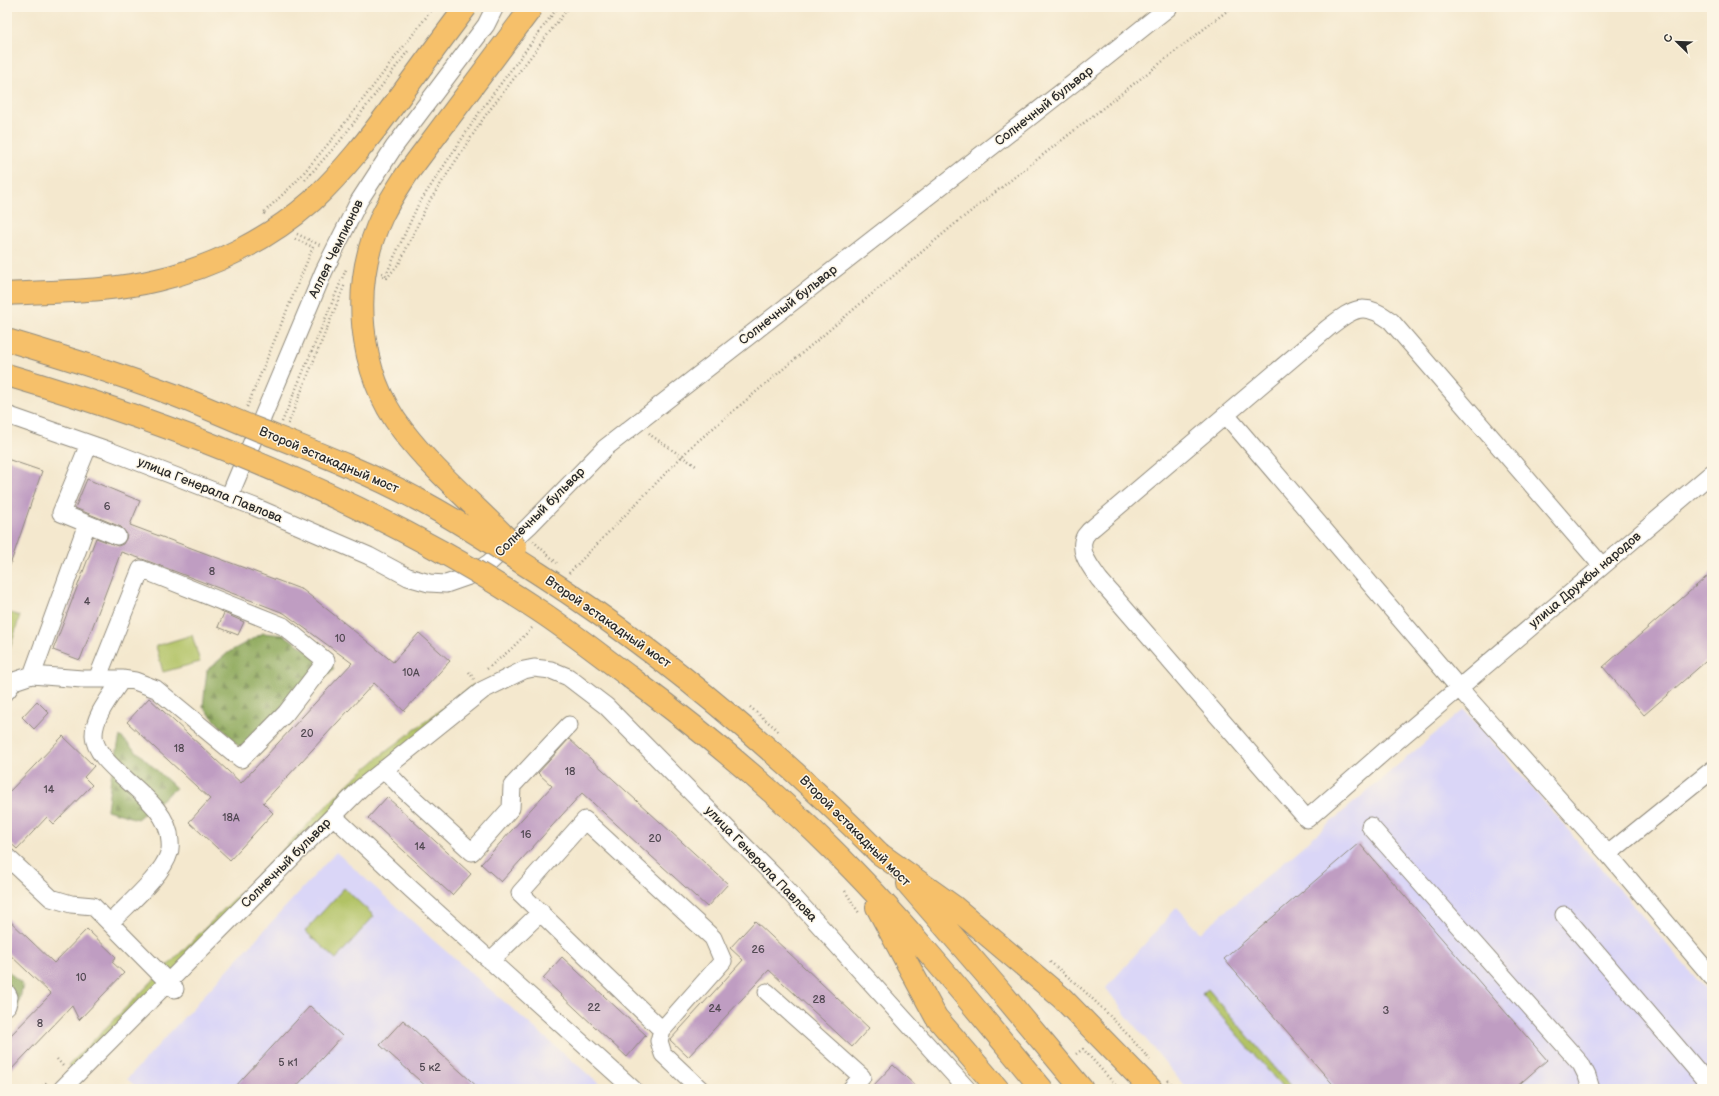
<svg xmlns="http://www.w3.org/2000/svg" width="1719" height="1096" viewBox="0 0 1719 1096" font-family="'Balsamiq Sans',sans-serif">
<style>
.built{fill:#dad6f7}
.green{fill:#b1c265;stroke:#6e7648}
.forest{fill:url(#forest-firs);stroke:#5c6a42}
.building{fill:#bf9dc2}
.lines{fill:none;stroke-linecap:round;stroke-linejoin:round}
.minor-casing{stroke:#908a7c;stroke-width:19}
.major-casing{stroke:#908a7c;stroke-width:24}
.path{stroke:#908a7c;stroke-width:2.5;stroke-dasharray:1 3;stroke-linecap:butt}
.minor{stroke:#fff;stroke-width:17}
.major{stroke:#f6c06b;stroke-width:22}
.major-bridge-casing{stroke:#908a7c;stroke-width:24;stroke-linecap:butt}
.path-bridge{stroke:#908a7c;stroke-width:2.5;stroke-dasharray:1 3;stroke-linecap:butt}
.major-bridge{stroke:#f6c06b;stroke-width:22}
.labels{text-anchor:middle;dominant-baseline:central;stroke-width:3;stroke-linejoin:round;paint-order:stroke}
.number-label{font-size:11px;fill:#504851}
.street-label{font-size:13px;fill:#2b2b2b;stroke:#fcf5e5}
</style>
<defs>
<pattern id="forest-firs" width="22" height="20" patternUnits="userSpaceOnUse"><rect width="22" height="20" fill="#8ca85a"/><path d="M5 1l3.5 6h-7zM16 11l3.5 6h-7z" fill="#73894b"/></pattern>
</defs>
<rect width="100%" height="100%" fill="#fcf5e5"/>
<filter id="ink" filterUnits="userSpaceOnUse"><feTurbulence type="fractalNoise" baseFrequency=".025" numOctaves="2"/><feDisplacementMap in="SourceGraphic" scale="8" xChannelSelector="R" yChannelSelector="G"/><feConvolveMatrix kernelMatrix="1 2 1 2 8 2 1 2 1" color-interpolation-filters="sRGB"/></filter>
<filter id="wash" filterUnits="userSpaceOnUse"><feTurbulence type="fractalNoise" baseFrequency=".012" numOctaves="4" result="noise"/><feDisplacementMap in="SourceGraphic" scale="16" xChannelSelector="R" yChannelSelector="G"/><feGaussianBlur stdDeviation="0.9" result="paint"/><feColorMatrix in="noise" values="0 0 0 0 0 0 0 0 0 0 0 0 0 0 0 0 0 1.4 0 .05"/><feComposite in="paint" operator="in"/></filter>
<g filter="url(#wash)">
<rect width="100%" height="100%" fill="#f4e8ce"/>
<path class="built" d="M1464 709 1712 997V1089H1187L1129 1019 1106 988 1177 907 1200 933Z
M336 852 433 940 605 1089H139L127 1079Z"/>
<path class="green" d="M7 612 20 616 7 658Z
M192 635 200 662 163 672 156 646Z
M473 685 475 688 72 1068 69 1065 350 782 379 757Z
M344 888 374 916 336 959 305 931Z
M1208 989 1293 1089H1284L1202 994Z"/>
<path class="forest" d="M263 633 284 635 334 668 283 725 239 747 203 707 207 670 229 652Z
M120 736 176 788 137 819 107 810 111 777Z
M7 970 23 985 17 1012 7 1022Z"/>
<g id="blocks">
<path class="building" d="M7 459 42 471 9 568 7 567Z
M87 479 140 501 130 525 303 590 393 662 419 633 450 661 404 711 374 683 263 803 273 813 230 860 189 822 210 799 127 722 149 698 241 783 352 663 284 613 145 560 121 552 80 660 53 650 96 538 118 546 123 544 126 539 127 534 121 527 75 508Z
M1712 572V656L1644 715 1603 667Z
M224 613 244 622 238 635 218 627Z
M37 701 49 713 34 729 22 717Z
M63 736 94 766 84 777 92 785 54 824 47 817 17 849 7 840V794Z
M569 739 728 884 707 907 582 793 501 882 481 864 552 786 538 773Z
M387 797 471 874 452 895 368 818Z
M1359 843 1547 1060 1514 1089H1337L1224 959Z
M7 918 54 963 87 929 116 957 112 962 124 973 79 1020 72 1006 7 1074V1039L51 994 7 952Z
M755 921 869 1028 852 1047 769 970 688 1057 670 1040 743 960 730 948Z
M562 957 646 1035 627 1057 543 978Z
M310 1006 342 1036 294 1089H233Z
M403 1020 480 1089H429L380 1045Z
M893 1065 919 1089H870Z"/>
</g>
</g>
<g filter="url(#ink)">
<use href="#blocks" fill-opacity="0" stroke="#908a7c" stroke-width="1"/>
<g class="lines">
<defs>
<path id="minor" d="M7 415 110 451 255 507 369 556 408 577 429 583 446 584 469 576 489 563 529 526 605 448 1085 74 1169 7
M1226 415 1459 688 1608 854 1712 977
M89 444 61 513 117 536
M229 497 324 271 359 201 394 147 486 25 495 7
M1602 566 1391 321C1363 300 1353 309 1328 328L1094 527C1091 529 1087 533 1085 536 1077 551 1091 567 1099 579L1307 819 1386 750 1712 473
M32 675 82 679H122L135 681 156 689 241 759 286 713 326 661 283 626 141 569 97 679
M7 691 14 681 32 675 87 524
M384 769 402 788 472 852 511 808 512 786 569 725
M333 816 412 890 633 1089
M1370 826 1581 1064 1587 1076 1591 1089
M1608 854 1712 770
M7 857 51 898 71 904 93 906 175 989
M1564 915 1712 1088
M111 922C127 905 163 875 169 853 171 849 170 845 170 841 169 797 94 769 94 735 94 715 112 695 122 679
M490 961 541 912
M767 992 862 1077 851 1089
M7 993 9 997 7 1006
M662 1030 520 893 585 820 713 938 723 961 662 1030 659 1041 663 1054 700 1089
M62 1089 361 788 483 690 524 670 534 668 551 670 568 677 606 706 782 884 967 1089"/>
<path id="major" d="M631 678C701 730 769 786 831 848 907 923 974 1007 1042 1089
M880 854 953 906 1062 998 1151 1089
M908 884 996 986 1082 1089
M877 907 936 1017 998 1089"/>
</defs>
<use href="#minor" class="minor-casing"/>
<use href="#major" class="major-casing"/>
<path class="path" d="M305 180 340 141 408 51
M265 214 263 213 295 183 334 137 434 7
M297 234 320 245
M382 273 386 275 418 205 481 110 558 7
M383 276 387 278 400 262 427 205 485 116 569 7
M247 407 313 247 293 238
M282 422 347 267
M288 424 345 284
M649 433 652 436 696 466
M569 573 692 446 956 223 1232 7
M487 669 510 650 532 628
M469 672 474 679
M845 891 859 913
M1050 962C1087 991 1119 1024 1150 1060
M1076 1054 1083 1049 1119 1089
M57 1059 63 1066
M1168 1080 1176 1089
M40 1089 48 1081"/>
<use href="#minor" class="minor"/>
<use href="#major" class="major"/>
<defs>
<path id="major-bridge" d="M7 294C57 291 109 292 157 280 214 267 269 239 312 201 344 171 370 137 396 102 419 70 442 39 466 7
M7 340C61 356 116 373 169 393 199 404 229 418 259 430 312 451 365 471 415 498 458 520 497 547 538 573 663 653 775 749 880 854
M7 375C191 429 377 504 538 610 570 631 600 655 631 678
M516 548C480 509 435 473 403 431 357 371 350 284 382 216 389 201 398 188 407 174L532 7"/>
</defs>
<use href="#major-bridge" class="major-bridge-casing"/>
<path class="path-bridge" d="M533 541 557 563
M750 707 780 732"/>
<use href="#major-bridge" class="major-bridge"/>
</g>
</g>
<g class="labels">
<g class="number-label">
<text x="107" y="506">6</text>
<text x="212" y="571">8</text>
<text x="87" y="601">4</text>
<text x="340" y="638">10</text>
<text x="411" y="672">10А</text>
<text x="307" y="733">20</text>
<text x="179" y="748">18</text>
<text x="570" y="771">18</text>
<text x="49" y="789">14</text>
<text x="231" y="817">18А</text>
<text x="526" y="834">16</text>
<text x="655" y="838">20</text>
<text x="420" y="846">14</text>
<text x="758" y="949">26</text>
<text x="81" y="977">10</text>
<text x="819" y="999">28</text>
<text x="594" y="1007">22</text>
<text x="715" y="1008">24</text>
<text x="1386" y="1010">3</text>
<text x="40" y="1023">8</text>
<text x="288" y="1062">5 к1</text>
<text x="430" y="1067">5 к2</text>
</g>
<g class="street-label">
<text transform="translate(1044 106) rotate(-38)">Солнечный бульвар</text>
<text transform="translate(336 249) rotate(-64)">Аллея Чемпионов</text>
<text transform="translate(788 305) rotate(-38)">Солнечный бульвар</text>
<text transform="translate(329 460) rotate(23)">Второй эстакадный мост</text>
<text transform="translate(210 490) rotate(22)">улица Генерала Павлова</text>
<text transform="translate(540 512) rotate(-45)">Солнечный бульвар</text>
<text transform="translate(1585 580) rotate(-40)">улица Дружбы народов</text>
<text transform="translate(608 622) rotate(35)">Второй эстакадный мост</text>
<text transform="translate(855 831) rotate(45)">Второй эстакадный мост</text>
<text transform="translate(286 863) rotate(-45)">Солнечный бульвар</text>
<text transform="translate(761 864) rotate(46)">улица Генерала Павлова</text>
</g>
</g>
<rect width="1719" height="1096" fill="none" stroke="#fcf5e5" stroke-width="24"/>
<g transform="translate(1677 42) rotate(293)" stroke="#fcf5e5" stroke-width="3" paint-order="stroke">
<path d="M0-3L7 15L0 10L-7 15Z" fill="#2b2b2b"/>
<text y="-6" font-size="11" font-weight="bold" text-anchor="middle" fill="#2b2b2b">С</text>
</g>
</svg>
